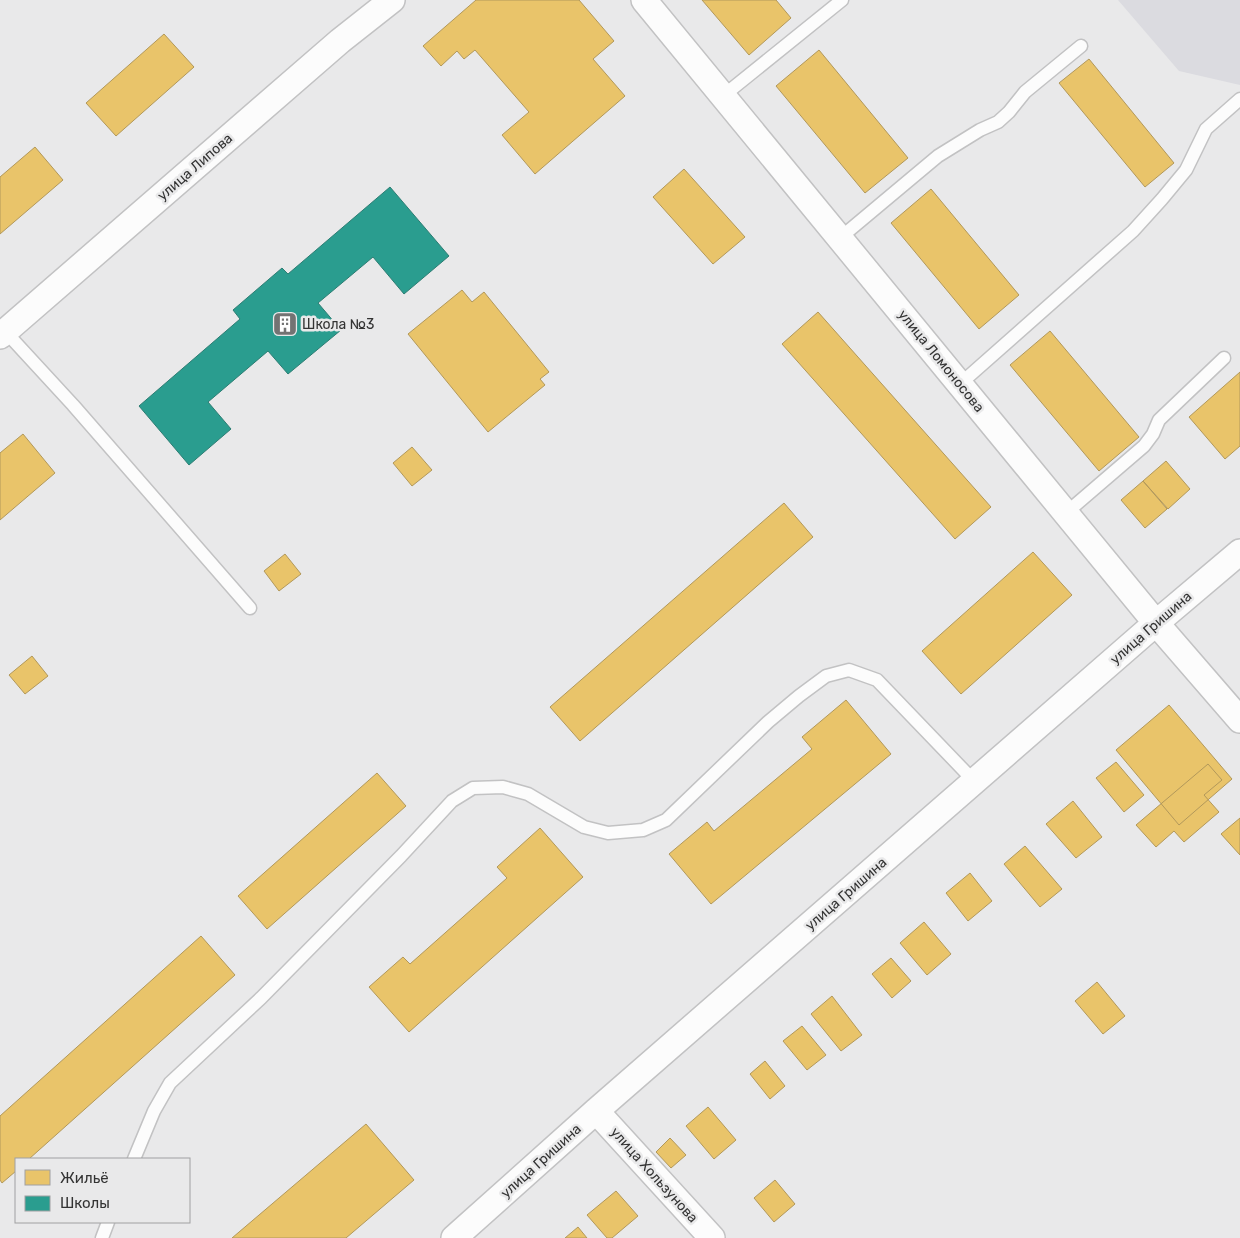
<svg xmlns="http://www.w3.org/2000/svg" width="1240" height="1238" viewBox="0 0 1240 1238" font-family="Rubik,sans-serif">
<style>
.built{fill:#dbdbe0}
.homes{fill:#e9c46a;stroke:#b2985a}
.schools{fill:#2a9d8f;stroke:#2d7d73}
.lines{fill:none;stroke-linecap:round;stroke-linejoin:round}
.service-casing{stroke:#c2c2c3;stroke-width:15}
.minor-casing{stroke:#c2c2c3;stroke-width:28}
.service{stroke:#fcfcfc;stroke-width:12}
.minor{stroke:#fcfcfc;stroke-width:25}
.labels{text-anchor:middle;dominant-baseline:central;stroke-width:5;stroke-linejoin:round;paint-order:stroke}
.street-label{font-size:14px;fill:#333;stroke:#e9e9ea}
.poi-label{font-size:14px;fill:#333;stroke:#e9e9ea;text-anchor:start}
</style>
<rect width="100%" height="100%" fill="#e9e9ea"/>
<path class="built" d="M1118 0H1240V85L1179 71Z"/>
<path class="homes" d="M476 0H579L614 41 593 59 625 96 535 174 502 135 529 112 475 50 464 59 457 51 441 66 423 46Z
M702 0H776L791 18 749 55Z
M164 34 194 67 116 136 86 103Z
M819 50 908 158 865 193 776 86Z
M1089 59 1174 163 1145 187 1059 83Z
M35 147 63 180 0 234V177Z
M684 169 745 237 713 264 653 197Z
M931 189 1019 295 979 329 891 223Z
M462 290 472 302 484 292 549 372 540 379 545 385 488 432 408 334Z
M818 312 991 507 955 539 782 344Z
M1050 331 1139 437 1099 471 1010 365Z
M1240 372V446L1225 459 1189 417Z
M23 434 55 473 0 520V453Z
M412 447 432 470 412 486 393 463Z
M1166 461 1190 489 1168 509 1143 481Z
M1143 481 1167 509 1145 528 1121 500Z
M784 503 813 537 580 741 550 707Z
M1033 552 1072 595 961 694 922 651Z
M285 554 301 574 279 591 264 571Z
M32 656 48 676 25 694 9 675Z
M846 700 891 754 711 904 669 854 707 822 714 831 812 749 802 737Z
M1169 705 1232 779 1179 825 1116 750Z
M1116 762 1144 795 1124 812 1096 778Z
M1208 764 1222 780 1204 795 1219 812 1184 842 1174 831 1156 847 1136 825Z
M377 773 406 806 267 929 238 896Z
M1073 801 1102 837 1076 858 1046 824Z
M1240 818V855L1221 834Z
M540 828 583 877 409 1032 369 987 403 957 410 964 507 878 497 867Z
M1025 846 1062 889 1040 907 1004 864Z
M970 873 992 901 968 921 946 893Z
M924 922 951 954 927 975 900 943Z
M201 936 235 975 29 1159H16V1171L2 1183 0 1180V1116Z
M891 958 911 981 892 998 872 974Z
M1097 982 1125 1016 1103 1034 1075 1001Z
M832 996 862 1035 841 1051 811 1014Z
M802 1026 826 1055 807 1070 783 1041Z
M765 1061 785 1086 770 1099 750 1074Z
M708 1107 736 1140 714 1159 686 1126Z
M366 1124 414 1180 346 1238H232Z
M670 1138 686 1155 671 1168 656 1152Z
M775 1180 795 1204 774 1222 754 1198Z
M616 1191 638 1216 612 1238H607L587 1215Z
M578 1227 587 1238H565Z"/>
<path class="schools" d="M390 187 449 256 404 294 373 257 318 303 341 330 288 374 268 351 208 402 231 429 189 465 139 406 240 319 233 310 282 268 288 274Z"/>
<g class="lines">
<defs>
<path id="service" d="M723 96 842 0
M840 238 938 156 980 130 998 122 1009 112 1025 92 1081 46
M3 329 73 405 250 608
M960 384 1133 231 1162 199 1186 170 1206 129 1240 99
M1066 513 1144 446 1153 434 1159 420 1224 358
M134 1159 154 1111 170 1083 261 998 401 856 452 801 473 788 503 787 528 794 584 827 608 833 643 830 666 820 768 722 799 696 826 676 849 670 877 680 975 782
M102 1238 108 1222"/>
<path id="minor" d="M644 0 1156 623 1240 720
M0 336 340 41 392 0
M596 1111 712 1238
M454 1238 596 1111 1156 623 1240 552"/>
</defs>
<use href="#service" class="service-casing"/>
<use href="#minor" class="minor-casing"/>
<use href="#service" class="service"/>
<use href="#minor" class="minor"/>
</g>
<defs>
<symbol id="building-square" viewBox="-11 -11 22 22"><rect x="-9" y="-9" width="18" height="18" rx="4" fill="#737373" stroke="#e9e9ea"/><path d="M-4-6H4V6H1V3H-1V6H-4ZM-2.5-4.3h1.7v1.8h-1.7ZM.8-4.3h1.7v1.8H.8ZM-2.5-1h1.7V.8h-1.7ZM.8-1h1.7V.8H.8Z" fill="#fff"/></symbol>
</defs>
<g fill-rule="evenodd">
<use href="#building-square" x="271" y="310" width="28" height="28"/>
</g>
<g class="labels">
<g class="street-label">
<text transform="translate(195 167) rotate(-41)">улица Липова</text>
<text transform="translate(941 361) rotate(51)">улица Ломоносова</text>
<text transform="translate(1151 628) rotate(-41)">улица Гришина</text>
<text transform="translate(846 894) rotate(-41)">улица Гришина</text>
<text transform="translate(541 1161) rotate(-42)">улица Гришина</text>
<text transform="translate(654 1175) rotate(48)">улица Хользунова</text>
</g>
<g class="poi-label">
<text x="302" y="324">Школа №3</text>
</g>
</g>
<rect x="15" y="1158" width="175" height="65" fill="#e9e9ea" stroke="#a0a0a1"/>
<rect x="25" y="1170" width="25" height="15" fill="#e9c46a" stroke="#a0a0a1"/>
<text x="60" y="1183" font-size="15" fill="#333333">Жильё</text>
<rect x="25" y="1196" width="25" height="15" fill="#2a9d8f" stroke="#a0a0a1"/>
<text x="60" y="1208" font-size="15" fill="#333333">Школы</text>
</svg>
